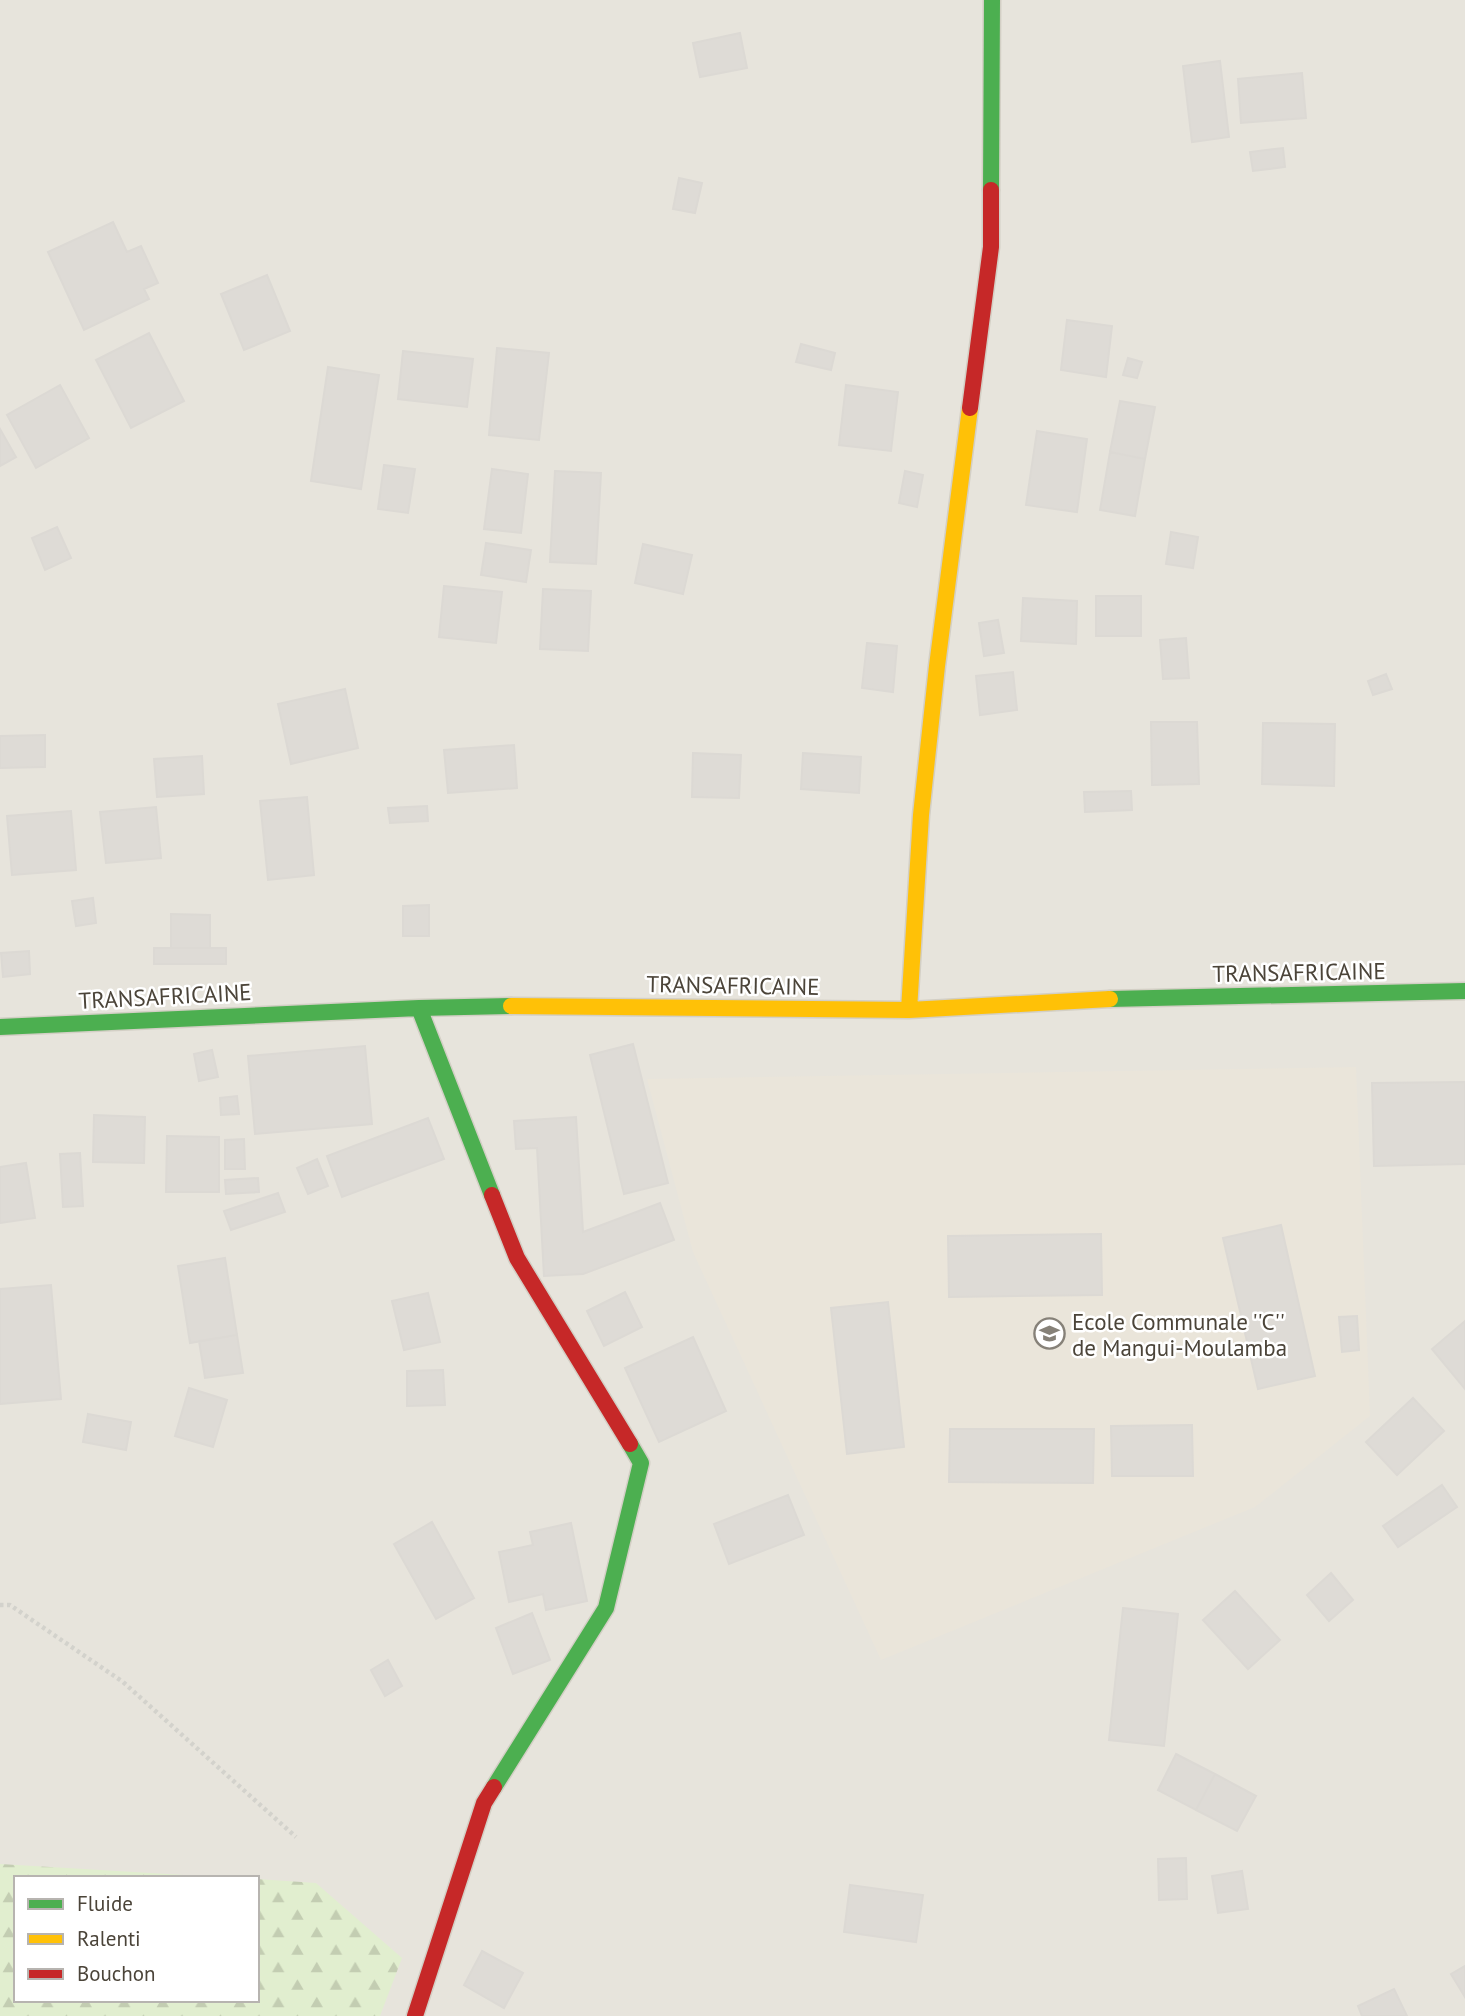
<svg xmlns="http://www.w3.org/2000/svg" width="1465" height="2016" viewBox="0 0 1465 2016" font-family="'PT Sans',sans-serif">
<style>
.residential{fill:#e7e4dc;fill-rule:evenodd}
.education{fill:#eae5da}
.forest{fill:url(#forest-firs)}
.building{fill:#dedbd6;stroke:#dcd9d4;stroke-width:2}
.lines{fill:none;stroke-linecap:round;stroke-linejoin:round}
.fast-casing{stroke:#d3cfc5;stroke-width:19}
.slow-casing{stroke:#d3cfc5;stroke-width:19}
.jam-casing{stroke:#d3cfc5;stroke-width:19}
.path{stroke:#d3d2cc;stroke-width:4.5;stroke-dasharray:3.5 3.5;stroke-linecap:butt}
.fast{stroke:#4caf50;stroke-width:16}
.slow{stroke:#ffc107;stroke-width:16}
.jam{stroke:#c62828;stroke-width:16}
.labels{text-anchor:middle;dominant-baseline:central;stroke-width:5;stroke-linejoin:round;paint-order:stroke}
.street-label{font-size:23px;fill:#4b4439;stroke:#fff}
.poi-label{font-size:23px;fill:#4b4439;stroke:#fff;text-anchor:start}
</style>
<defs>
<pattern id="forest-firs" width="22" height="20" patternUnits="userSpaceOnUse" patternTransform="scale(1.75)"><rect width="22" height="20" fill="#e1eecf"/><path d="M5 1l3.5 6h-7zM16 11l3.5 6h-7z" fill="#c3cdb2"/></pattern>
</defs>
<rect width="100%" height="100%" fill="#f4f2ee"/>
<path class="residential" d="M0 0H1465V2016H0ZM16 1878H257V2000H16Z"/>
<path class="education" d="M1356 1067 1370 1416 1255 1507 881 1660 693 1252 647 1079Z"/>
<path class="forest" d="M0 1864 234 1878H16V2000H257V1879L316 1883 402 1958 380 2016H0Z"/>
<path class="building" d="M740 33 747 68 700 77 693 43Z
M1220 61 1229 137 1192 142 1183 66Z
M1302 73 1306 118 1241 123 1238 79Z
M1283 148 1285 167 1253 171 1250 152Z
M679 178 702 183 695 213 673 209Z
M113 222 127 252 141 246 158 283 144 289 149 299 84 330 48 252Z
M267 275 290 331 244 350 221 294Z
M1067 320 1112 326 1106 377 1061 370Z
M149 333 184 401 131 428 96 360Z
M801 344 835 353 831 370 796 362Z
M497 348 549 353 539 440 489 435Z
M403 351 473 359 467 407 398 399Z
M1128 358 1142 362 1137 378 1123 375Z
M328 367 379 375 361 489 311 481Z
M60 385 89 438 36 468 7 415Z
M846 385 898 392 891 451 839 445Z
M1120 401 1155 407 1145 459 1110 452Z
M0 429 16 457 0 466Z
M1037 431 1087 439 1077 512 1026 505Z
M1110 452 1145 459 1135 516 1100 510Z
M384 465 415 469 408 513 378 509Z
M492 469 528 474 521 533 484 529Z
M555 471 601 473 596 564 550 562Z
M905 471 923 475 917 507 899 503Z
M57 527 71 558 45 570 32 538Z
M1171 532 1198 537 1193 568 1166 564Z
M486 543 531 550 526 582 481 575Z
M643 544 692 555 683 594 635 583Z
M444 586 502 592 496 643 439 637Z
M543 589 591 591 588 651 540 649Z
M1096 596H1141V636H1096Z
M1023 598 1077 601 1076 644 1021 641Z
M998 620 1004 653 984 656 979 623Z
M1186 638 1189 678 1163 679 1160 640Z
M867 643 897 646 893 692 862 688Z
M1013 672 1017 710 980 715 976 676Z
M1386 674 1392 689 1373 695 1368 681Z
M345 689 358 748 291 764 278 704Z
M1151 722H1197L1199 784 1152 785Z
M1263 723 1335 724 1334 786 1262 784Z
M45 735V767L0 768V736Z
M514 745 517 788 448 793 444 750Z
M693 753 741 755 739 798 692 797Z
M803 753 861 757 859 793 801 789Z
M202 756 204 794 157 797 154 759Z
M1131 791 1132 810 1085 812 1084 792Z
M307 797 314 875 268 880 260 801Z
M427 806 428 821 390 823 388 808Z
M156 807 161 858 106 863 100 812Z
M71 811 76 870 12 875 7 816Z
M93 898 96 923 76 926 72 901Z
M429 905V936H403V906Z
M171 914 210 915V948H171Z
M154 948H226V964H154Z
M29 951 30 974 3 977 1 953Z
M633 1044 668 1183 624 1194 590 1055Z
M365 1046 372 1124 255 1134 248 1056Z
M212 1050 218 1077 199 1081 194 1054Z
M1465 1082V1164L1374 1166 1372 1083Z
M237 1096 239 1114 221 1115 220 1098Z
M94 1115 145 1117 144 1163 93 1162Z
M576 1117 583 1232 660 1203 674 1240 583 1274 544 1276 537 1148 516 1149 514 1121Z
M428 1118 444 1159 342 1197 327 1156Z
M167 1136 219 1137V1192H166Z
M244 1139 245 1169H225V1140Z
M80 1153 83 1206 63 1207 60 1154Z
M317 1159 328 1186 308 1194 297 1168Z
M26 1163 35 1218 0 1223V1167Z
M258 1178 259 1192 226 1194 225 1180Z
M278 1193 285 1212 231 1230 224 1211Z
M1281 1225 1315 1376 1258 1389 1223 1238Z
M1101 1234 1102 1295 949 1297 948 1236Z
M225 1258 237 1335 190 1343 178 1266Z
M51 1285 61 1399 0 1404V1289Z
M625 1292 642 1327 604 1346 587 1311Z
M428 1293 440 1342 404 1350 392 1301Z
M888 1302 904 1447 847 1454 831 1308Z
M1357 1316 1359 1350 1342 1352 1339 1317Z
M1465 1321V1389L1432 1349Z
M237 1335 243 1373 205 1378 199 1341Z
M693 1337 726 1411 659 1442 625 1368Z
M443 1370 445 1405 407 1406V1371Z
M189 1388 227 1400 213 1447 175 1436Z
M1413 1398 1444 1431 1397 1475 1366 1442Z
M88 1414 131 1422 126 1450 83 1442Z
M1192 1425 1193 1476H1112L1111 1426Z
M950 1429H1094L1093 1483 949 1482Z
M1442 1485 1457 1507 1398 1547 1383 1526Z
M788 1495 804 1535 729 1564 714 1524Z
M432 1522 474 1598 436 1619 394 1544Z
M571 1523 587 1601 546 1610 543 1594 509 1602 499 1552 533 1545 530 1532Z
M1331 1573 1353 1600 1329 1621 1307 1595Z
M1235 1591 1280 1640 1248 1669 1203 1620Z
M1123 1608 1178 1614 1164 1746 1109 1740Z
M532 1613 550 1660 513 1674 496 1628Z
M388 1660 402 1686 385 1696 371 1670Z
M1176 1754 1215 1774 1196 1810 1158 1790Z
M1215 1774 1256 1796 1237 1831 1196 1810Z
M1186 1858 1187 1899 1159 1900 1158 1859Z
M1242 1871 1248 1909 1218 1913 1212 1876Z
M850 1885 923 1895 916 1942 844 1932Z
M482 1951 523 1973 504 2008 464 1985Z
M1465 1966V1997L1451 1974Z
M1394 1989 1407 2016H1362L1358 2006Z"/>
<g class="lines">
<defs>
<path id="fast" d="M991 190 992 0
M1110 999 1465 991
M419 1008 492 1195
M0 1027 419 1008 511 1006
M494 1787 606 1608 641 1463 630 1444"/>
<path id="slow" d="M511 1006 909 1010 1110 999
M909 1010 921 815 937 666 970 408"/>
<path id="jam" d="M970 408 991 247V190
M492 1195 517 1258 630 1444
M415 2016 484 1803 494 1787"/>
</defs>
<use href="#fast" class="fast-casing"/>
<use href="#slow" class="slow-casing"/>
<use href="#jam" class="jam-casing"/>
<path class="path" d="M0 1605H10L123 1682 296 1837"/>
<use href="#fast" class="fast"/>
<use href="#slow" class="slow"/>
<use href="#jam" class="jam"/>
</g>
<defs>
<symbol id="school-ring" viewBox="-11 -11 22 22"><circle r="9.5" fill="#fff" stroke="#868178" stroke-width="1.5"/><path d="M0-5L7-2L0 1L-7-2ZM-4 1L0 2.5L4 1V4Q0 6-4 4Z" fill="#868178"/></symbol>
</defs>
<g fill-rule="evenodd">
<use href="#school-ring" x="1032" y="1316" width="35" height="35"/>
</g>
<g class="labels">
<g class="street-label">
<text transform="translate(1299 972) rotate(-1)">TRANSAFRICAINE</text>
<text transform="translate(733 985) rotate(1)">TRANSAFRICAINE</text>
<text transform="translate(165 996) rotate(-3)">TRANSAFRICAINE</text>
</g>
<g class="poi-label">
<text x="1072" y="1321">Ecole Communale ''C''<tspan x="1072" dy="26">de Mangui-Moulamba</tspan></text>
</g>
</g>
<rect x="14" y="1876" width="245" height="126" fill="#ffffff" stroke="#b7b4b0" stroke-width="2"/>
<rect x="28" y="1899" width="35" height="10" fill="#4caf50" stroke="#b7b4b0" stroke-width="2"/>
<text x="77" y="1911" font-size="21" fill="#4b4439">Fluide</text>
<rect x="28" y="1934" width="35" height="10" fill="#ffc107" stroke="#b7b4b0" stroke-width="2"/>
<text x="77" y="1946" font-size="21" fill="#4b4439">Ralenti</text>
<rect x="28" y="1969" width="35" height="10" fill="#c62828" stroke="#b7b4b0" stroke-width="2"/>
<text x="77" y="1981" font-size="21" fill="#4b4439">Bouchon</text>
</svg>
